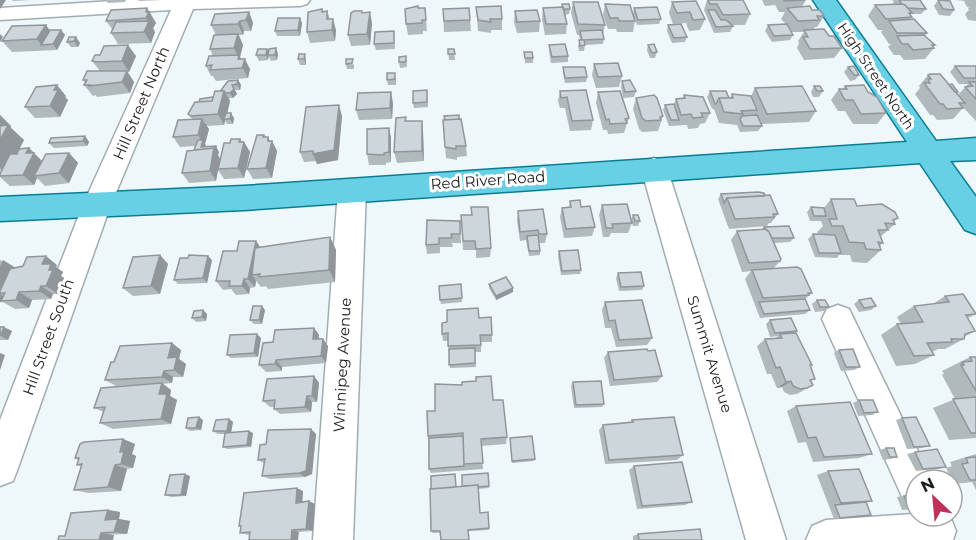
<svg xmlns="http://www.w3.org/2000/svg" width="976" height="540" viewBox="0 0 976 540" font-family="Montserrat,sans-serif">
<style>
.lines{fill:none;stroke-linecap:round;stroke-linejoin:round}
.minor-casing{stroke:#a3acaf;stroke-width:3}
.major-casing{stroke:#0b7d93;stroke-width:3}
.minor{fill:#fff;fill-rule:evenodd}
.major{fill:#68d0e4;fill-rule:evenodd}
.wall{fill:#b0b9bc}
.shaded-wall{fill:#909699}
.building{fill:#cdd7db;stroke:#909699;stroke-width:1.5}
.labels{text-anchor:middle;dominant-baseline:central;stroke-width:6;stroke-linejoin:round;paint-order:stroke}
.far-street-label{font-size:14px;fill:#1a1d1e;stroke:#fff}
.street-label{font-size:15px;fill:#1a1d1e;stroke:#fff}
</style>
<rect width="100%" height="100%" fill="#eef8fb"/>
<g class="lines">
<defs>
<path id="minor" d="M129 0H310L307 4 300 6 193 9 110 207 18 468 13 481 0 486V420L82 207 171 10 0 20V8Z
M654 158 663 161 667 168 786 540H746L641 168 645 161Z
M352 179 362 182 366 190 353 540H313L338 190 342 182Z
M838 305 849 309 932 480H916V516H950L956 531 953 540H806L812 526 826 520 912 514 916 504 903 499 822 319 827 309Z"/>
<path id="major" d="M813 0H836L936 141 976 138V160L950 161 976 197V234L965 230 920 163 244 210 0 221V197L244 186 907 142Z"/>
</defs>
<use href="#minor" class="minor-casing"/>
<use href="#major" class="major-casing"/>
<use href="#minor" class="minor"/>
<use href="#major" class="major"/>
</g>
<path class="wall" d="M12 0H31L13 1Z
M106 0H126L125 2 108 3Z
M138 0H163L139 1Z
M707 0H743L750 14 745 25H732L733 26 730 32 714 33 704 10Z
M762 0H806L802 7 812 10 824 16 817 27H815L813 30 829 36 842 48 834 58 804 60 797 48 799 43 798 41 804 32H792L790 29 793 35 790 40 772 42 765 31 768 25 786 24 781 19 785 12H779L775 5 765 6Z
M891 0H920L926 9 921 14H911L910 15 912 17 910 20 927 33 925 36 935 45 933 47 934 48 925 59 904 60 900 55H894L888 47 891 44H889L881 32 883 30H878L868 16 875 5H894L893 2 894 1Z
M937 0H947L946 1 954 10 950 16 939 15 934 6 938 0Z
M956 0H976V21L968 20 965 14 969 10 968 8 969 7H967L964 1Z
M573 2 605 25 603 34 604 39 603 44 585 45 584 51H579L578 46 580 40 579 35H577L571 13Z
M672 2 705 19 700 30 689 31 686 23 673 24 669 13Z
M562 4 570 9 569 14 565 15 567 24 566 34 545 35 542 19 543 8 562 7Z
M605 4 633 14 634 8 661 19 659 24 637 25 634 17 635 21 633 32H617L616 29H608L603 15Z
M476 7 502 19V30H491V33L478 31Z
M147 8 156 23 153 28 155 32 151 43 118 44 111 33 112 29 106 21Z
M418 8H425L427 31H423V34L408 35 406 24Z
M322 9 323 12 327 11 330 19 336 30 335 41 310 43 307 32Z
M443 9 470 20 471 31 444 32Z
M515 11 540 21 539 32 517 33 514 22Z
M249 12 253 23 251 31H244L243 35H239L243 45 240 57 250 69 248 78 216 81 213 76H211L206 66 213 56 210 49 216 35 211 25Z
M302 23 300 36H277L275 31Z
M372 23 370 45 351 46 348 35Z
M668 25 687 37 685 42 672 43 667 31Z
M50 30H61L65 35 57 50 12 52 2 41Z
M394 31 395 49 376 50 374 44Z
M69 37 80 43 78 47H71L67 42Z
M549 45 568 56V62L551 63 549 50Z
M648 45 657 52 655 58H650L647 50Z
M276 48 278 54 277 60 271 61 269 57 268 60 259 61 256 55 267 49 269 52Z
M448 49H454L455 60H449Z
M524 52 533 58V63H525Z
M136 56 129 72H127L134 82 130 93 97 97 96 95 93 96 84 85 85 83 83 80 100 71 92 61Z
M406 56 407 67 400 68 399 62Z
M298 59 306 60V65H300Z
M346 59 354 65V69H347L346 64Z
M594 64 622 76 619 87 596 88 592 75Z
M955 66H976V121L962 106 963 108 953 119 937 120 933 115H930L915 94 920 88 919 86 928 75 949 85 958 92 957 93 958 95 968 84H959L950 72Z
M563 67 587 77 586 82 565 83 563 73Z
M848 67 859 75 855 80 850 81 844 72Z
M396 78V85H388L387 80Z
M238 80 241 85 240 90H235L237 94 233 98H229L230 101 227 113 234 118 233 124H227L225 121 224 125 206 126 209 129 205 144V147L219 152 218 155 220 159 230 143 240 139 242 142H244L250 152 244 178 224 179 218 170 216 181 189 183 182 173 196 146 180 147 173 137 192 119 188 114 199 102 213 97Z
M622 81 636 91 634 97 623 98 621 87Z
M814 86 823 91 819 97H813L811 92Z
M845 86 868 92 886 113 877 124H853L845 111H838L831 100 839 89H843Z
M755 88 816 111 809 122 761 124 762 126 758 131 740 132 737 125 719 123 714 109H712L707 97 710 91 730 98 732 94 751 96Z
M427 90 428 107 414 108 413 103Z
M560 91 593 120 591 130 570 131 565 108H560L558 101Z
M598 92 629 118 624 133 608 134 607 130H603L596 103Z
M684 95 710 113 705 123 700 124 698 128 688 129 687 125 669 126 663 110 665 105 674 104 676 99 683 98Z
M66 96 65 97 68 100 60 117 35 118 25 107Z
M636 98 663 116 658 131 642 132 639 129 633 109Z
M393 103 392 119 359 120 356 110Z
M0 115 11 126V128L24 140 17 154 29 148 42 161 69 153 78 163 69 183 45 186 37 178 34 185 10 186 0 177V174L2 170 0 171Z
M342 116 338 160 317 164 316 161 304 162 300 152Z
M459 119 466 146 467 156 457 157V160L446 158 443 120Z
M422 121 423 131 424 161 397 163 394 152Z
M389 128 391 138V162L386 163V165H369L367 154Z
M264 135 265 137H268L270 141H272L277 151 272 178 253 179 247 169Z
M85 136 89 142 87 146 54 148 49 143Z
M721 194 765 196 778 214 771 223H769L767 226 729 229 718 199Z
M831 199 898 218 894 221 895 224 880 237 883 243 880 246 881 250 867 263 852 262 850 255H839L837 258 815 257 808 239 813 234H818L817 232 823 226 821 221H810L807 212 811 207 824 208Z
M570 201 581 207 595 227 592 236 564 238 560 217 562 208 569 207Z
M602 205 632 223 628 233H611L609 237H603L599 215Z
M518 211 547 234 545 243H539L540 251V255L529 256 526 240 520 241 517 221Z
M461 215 491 248 490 257 476 258V250H463Z
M633 215 640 221 638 226H633L631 220Z
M460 221 461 243H452L453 247H440V253L427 254 426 245Z
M764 227 794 238 790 242 774 243 780 261 773 269 812 293 805 299 810 310 805 314 760 318 745 279 751 271 742 272 731 240 737 231 762 229Z
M330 237 336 250 335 282 268 289 266 286 261 287 256 281 255 287 250 288 249 294 236 295 231 289 223 290 216 281 237 251 256 241 260 247Z
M559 251 581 270 580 274 561 275 558 256Z
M160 255 168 264 160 294 133 296 123 288Z
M188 258 212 260 207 283 178 284 174 280Z
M0 260 15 268 57 265 56 267 63 272 61 276 64 278 58 294H53L51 299 32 300 29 308 15 309 1 301 3 296 0 303Z
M618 273 644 286 642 290 619 291 616 278Z
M461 284 462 302 441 304 440 300Z
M489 284 513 288V292L496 300 489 288Z
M945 296 976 314 968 318 975 331 964 337V339L945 349H938L932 352 934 355 915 364 896 366 881 335 897 324H901L897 317 914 306 933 304Z
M817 300 829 307 824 311 815 312 812 304Z
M859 300 876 306 871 310 859 312 854 304Z
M605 302 652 338 647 345 616 347 611 328H605L602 310Z
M203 310 207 314 206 321 196 322 192 318Z
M265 310 262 324H254L250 320Z
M479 318 492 335V342H481V352H475L476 367 450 368 448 341H443L442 334 447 322Z
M770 320 797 331 795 333 812 365 810 366 811 382 813 385 797 394 790 395 784 392 782 387 777 388 771 374H767L757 346 765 339 776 338 778 336 770 337 766 324Z
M0 327 12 331 8 340H0Z
M314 328 319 335V339H323L328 346 326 363 282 367V371L266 372 259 365 273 342Z
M261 338 258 357 231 358 227 355Z
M181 350 179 359 186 364 183 377H173L172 383 162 384 171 390 170 396 177 400 171 424 113 429 100 423 104 412 94 408 157 384 116 386 105 380 114 362Z
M839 350 860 367 854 370 841 371 834 353Z
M608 352 662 376 657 382 610 386 604 358Z
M970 357H976V438L949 440 933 408 955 399 942 375 944 373 942 371Z
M314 376 319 383 317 402H312L311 412 280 414 274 409V407H270L263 401Z
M573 382 604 404 602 407 574 408 571 386Z
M493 400 507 437 506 444 481 446 483 469 431 473 429 469 428 436 435 411Z
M859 400 878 412 872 415 858 416 853 403Z
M796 406 872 454 859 458 813 462 806 442 798 443 787 411Z
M902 418 930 446 922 448 907 449 896 420Z
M229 419 233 422 231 432 253 433 251 447 227 449 223 447 225 434H218L213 431Z
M203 420 201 430 190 431 186 428Z
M632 420 683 455 677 460 605 464 599 430 603 425 630 423Z
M311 429 316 434 312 474 305 477 270 479 262 476 264 463 258 460 266 444Z
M510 438 535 459 534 461 512 463Z
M123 439 135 444 132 454 136 456 133 468 127 469 121 491 88 493 74 490 81 466 77 465 78 460 75 458Z
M886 448 897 457 891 459 883 460 879 450Z
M915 452 946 467 939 469 916 471 907 454Z
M976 454V490L972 482 954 484 946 468 952 466 950 462Z
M634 466 692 502 685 505 637 509 629 470Z
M828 471 872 501 865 502 871 515 834 519 817 475Z
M488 473 489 488 478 489 480 513 488 512 489 530 433 533 431 531 456 476V487L462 486Z
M190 476 186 496 171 497 165 495Z
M303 491 302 502 315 504 313 531 249 535 240 533Z
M916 495V509L902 510 897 497 904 496Z
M108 510 120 512 119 519 130 521 127 534 65 536Z
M638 534 702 540H633V536Z"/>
<path class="shaded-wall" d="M0 0H6L0 9Z
M147 8 156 23 153 28 155 32 151 43 144 32 148 22 146 18V12Z
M249 12 253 23 251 31 246 20Z
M370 12 372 23 370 45 367 34Z
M300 18 302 23 300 36 298 30Z
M333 19 336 30 335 41 332 30Z
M240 21 244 31 243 35 238 24Z
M46 25 54 36 41 45 37 39Z
M61 30 65 35 57 50 53 44Z
M0 34 3 37 0 42Z
M238 34 243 45 240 57 243 65 245 59 250 69 248 78 238 59V57L234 48Z
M76 37 80 43 78 47 74 41Z
M128 45 136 56 129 72 122 61Z
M276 48 278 54 277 60 275 55Z
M267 49 269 54 268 55V60L266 55Z
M305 54 306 60V65L304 59Z
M127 71 134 82 130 93 122 82Z
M238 80 241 85 240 90 237 84Z
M57 85 66 96 65 97 68 100 60 117 50 106 54 90Z
M234 89 237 94 233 98 230 93Z
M224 91 230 101 226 119H224L225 121 224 125 218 114Z
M391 92 393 103 392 119 390 108Z
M339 105 342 116 338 160 317 164 313 154Z
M231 113 234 118 233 124 230 119Z
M0 115 11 126V128L24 140 10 166 3 170 0 167Z
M202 119 209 129 205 144 206 145 204 153 201 147 202 141 198 135Z
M422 121 423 131 424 161 422 151Z
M389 128 391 138V162L389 152Z
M85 136 89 142 87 146 83 141Z
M268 137 271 144 272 141 277 151 272 178 266 168Z
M240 139 244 145V142L250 152 244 178 238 168Z
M216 146 219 152 218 155 220 159 216 181 210 171 214 148Z
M29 148 44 163 34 176 37 178 34 185 23 175 26 153Z
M69 153 78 163 69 183 59 173Z
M330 237 336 250 335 282 329 270Z
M256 241 262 250 252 275 256 281 255 287 248 279Z
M160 255 168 264 160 294 151 286Z
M46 256 57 265 56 267 63 272 61 276 64 278 58 294 46 286 42 264Z
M208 256 212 260 207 283 203 278Z
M3 260 16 268 0 293V266Z
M244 279 250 288 249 294 242 286Z
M41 286 53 294 51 299 39 291Z
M513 288V292L496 300V296Z
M19 292 32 300 29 308 16 300Z
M0 293 3 296 0 303Z
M262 306 265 310 262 324 259 320Z
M203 310 207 314 206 321 202 317Z
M4 327 12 331 8 340 1 336Z
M314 328 319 335 318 346 313 339Z
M257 334 261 338 258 357 254 353Z
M323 339 328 346 326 363 321 356Z
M172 343 181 350 179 359 186 364 183 377 174 370 168 358Z
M0 353 5 355 0 370Z
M276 360 282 367V371L275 364Z
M164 371 173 377 172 383 162 377Z
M314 376 319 383 317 402 312 396Z
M791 381 782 387 777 388 786 382Z
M162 383 171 390 170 396 177 400 171 424 161 419 159 394Z
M307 396 312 402 311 412 305 407Z
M199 417 203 420 201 430 196 428Z
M229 419 233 422 231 433 227 431Z
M311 429 316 434 312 474 305 477 299 473Z
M249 431 253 433 251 447 247 445Z
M123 439 135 444 132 454 136 456 133 468 121 464 120 452Z
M115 465 127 469 121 491 108 487Z
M185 474 190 476 186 496 181 495Z
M297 488 303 491 302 506 296 503Z
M309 501 315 504 313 531 306 529Z
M108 510 120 512 119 519 130 521 127 534 114 532 105 520Z
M292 530 299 532 298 540H291Z
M101 533 114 535 113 540H99Z"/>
<path class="building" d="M708 0H743L750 14 723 15 717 4H710Z
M784 0H805L784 1Z
M899 0H920L926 9 908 8 905 5 902 4Z
M938 0 950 1 954 10 943 9Z
M696 1 705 19 693 20 690 12 677 13 672 2Z
M573 2H598L605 25 578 24Z
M562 4H569L570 9H563Z
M605 4 630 5 635 21H619L618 18H610Z
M902 4 905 5 912 13H909L912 17 886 19 875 5Z
M418 6V8H425L426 20H422V23L406 24 405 9Z
M501 6 502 19H490L491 22 478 20 476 7Z
M810 6 812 10H820L824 16H817L819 20 798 21 787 8Z
M563 7 567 24H546L543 8Z
M657 7 661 19 638 20 634 8Z
M147 8 146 12H149L146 18 106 21 111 10Z
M469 8 470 20 444 21 443 9Z
M322 9V12L327 11V19H333L332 30 307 32 308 12Z
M537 10 540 21 517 22 515 11Z
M708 10H715L721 20H726L733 26 716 27Z
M354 11H362V13L370 12 367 34 348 35 351 13Z
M249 12 246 20 240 21 238 24 211 25 215 14Z
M278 18H300L298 30 275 31Z
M914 19 927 33H897L889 21Z
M149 21 144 32 111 33 116 22Z
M681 24 687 37 674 38 668 25Z
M787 24 793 35 774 36 768 25Z
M46 25 37 39 2 41 12 26Z
M824 29 829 36H834L842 48 810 49 803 37H808L804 30Z
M50 30H61L53 44 41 45Z
M602 30 604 39 582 40 580 31Z
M394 31V43L374 44 375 32Z
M238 34 234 48 210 49 214 35Z
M924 35 935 45H932L934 48 913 50 908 44H902L897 36Z
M69 37H76L74 41 67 42Z
M579 40H584L585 45 580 46Z
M565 44 568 56 552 57 549 45Z
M654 44 657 52 652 53 648 45Z
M128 45 122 61 97 62 92 61 95 55H100L104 46Z
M276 48 275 55H268L269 49Z
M258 49H267L266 55H256Z
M448 49H454L455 54H448Z
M524 52H532L533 58H525Z
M299 54H305L304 59H298Z
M239 55 238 59H245L242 68 210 70 212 65 206 66 209 56Z
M406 56V62H399V57Z
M346 59H353L352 63 346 64Z
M618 63 622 76 598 77 594 64Z
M854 66 859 75H854L848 67Z
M955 66H976V78H964Z
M563 67H585L587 77 565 78Z
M87 71H127L122 82 89 86 90 85H84L87 80H83Z
M387 73H395V79L387 80Z
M930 74H940L965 103H959L963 108 947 109 943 104H940L924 83H930L928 79H931L928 75Z
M238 80 237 84 232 85 234 89 230 93H226L224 91 221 90 228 81Z
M630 80 636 91 625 92 622 81Z
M969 82H976V99L965 87 973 86Z
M952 84 958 92H955L949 85Z
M57 85 54 90H58L50 106 25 107 36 87Z
M864 85 868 92 877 97 886 113 861 114 853 100H845L839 89H847L845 86Z
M802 86 816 111 767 114 755 88Z
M814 86H820L823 91H817Z
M427 90V102L413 103V91Z
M586 90 593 120 572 121 567 97 561 98 560 91Z
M215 91H224L218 114 191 116 188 114 195 102 212 101Z
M620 91 629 118 625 119 627 123 610 124 609 119 606 120 598 92Z
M710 91H726L729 98H719L716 104H715Z
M391 92 390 108 356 110 358 93Z
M732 94 751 96 757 110 741 111 743 114 724 112 719 98H733Z
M654 95 657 98 663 116 660 117 661 120 646 121 642 118 636 98Z
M684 95 703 97 710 113H701L703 117 693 118 691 114 681 115 676 99 685 98Z
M213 97 212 101 199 102 200 99Z
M674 104 679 120H671L665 105Z
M339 105 334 150 313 154V151L300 152 306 107Z
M226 113H231L230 119H224Z
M459 115V119L445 120 444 116Z
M757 115 762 126H743L740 119 742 116Z
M406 117 405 121H422V151L394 152 396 118Z
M202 119 198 135 173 137 178 120Z
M461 119 466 146H456V149L445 147 443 120Z
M8 125 0 140V126Z
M389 128V152L384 153V155L367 154V129Z
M257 135H264L263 137H268V141H272L266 168 247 169Z
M85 136 83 141 49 143 51 138Z
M231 139H240L239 142H244L238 168 218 169 224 143H230Z
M198 140H203L201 147 216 146 215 150 214 148 194 150Z
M29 148 26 153H34L23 175 0 176V174L10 154H17L19 149Z
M214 148 210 171 182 173 187 151Z
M69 153 59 173 34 176 46 154Z
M758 192 764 193 765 196 727 198 724 203 721 194Z
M770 195 778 214H773L774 217 735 219 727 198Z
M831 199H854L857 206 882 204 895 212 898 218 893 220 895 224 885 223 888 230H878L883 243 878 242 881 250 866 249 864 243 849 242 843 226H832L829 219H837Z
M580 200 581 207 590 206 595 227 566 229 562 208 571 207 570 201Z
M627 204 632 223 612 224 613 228H606L602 205Z
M471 207H488L491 248 476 249 475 241H463L461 215H472Z
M811 207 824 208 826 216H814Z
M543 209 547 234H539L538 230 520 232 518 211Z
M633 215H638L640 221H635Z
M427 220 460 221V234H451L452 238H439V244L426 245Z
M789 226 794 238H772L769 232 765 229 764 227Z
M766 229 769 232 781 259 780 261 749 263 737 231Z
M813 234 835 235 841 253H819Z
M538 235 540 251H529L527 236Z
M330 237 329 270 259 277 260 274 252 275 255 248Z
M239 241H256L248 279H244L242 286H229L230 281H216L223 251H237Z
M578 250 581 270 562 271 559 251Z
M160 255 151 286 123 288 133 257Z
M189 255 208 256 203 278 174 280 180 258H188Z
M46 256 42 264H51L49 270H53L46 286H41L39 291 19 292 16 300 1 301 5 293H0V291L10 269 23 266 27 257Z
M797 267 801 269 812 293H808L809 295 763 298 752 270Z
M641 272 644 286 621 287 618 273Z
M506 277 513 288 496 296 489 284Z
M461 284 462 298 440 300 439 286Z
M963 294 976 314 966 315 975 331 965 334 964 339H951L952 342 927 343 934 355 914 356 897 324 923 322 914 306 949 302 945 296Z
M871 298 876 306 864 308 859 300Z
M805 299 810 310 764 314 759 302Z
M642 300 652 338 619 340 615 320 609 321 605 302Z
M817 300H825L829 307H820Z
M253 306H262L259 320H250Z
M478 308 479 318 491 317 492 335H480L481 345 448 346V333L442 334V323L447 322V310Z
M203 310 202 317 192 318 194 311Z
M791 318 797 331 775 333 770 320Z
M0 327H4L0 336Z
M314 328 313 339H323L321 356 276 360 275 364 259 365 263 343 273 342 275 330Z
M796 333 812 365H810L815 379 810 380 813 385 807 388 800 389 793 386 791 381 786 382 780 367 776 368 765 339 782 338 780 334Z
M257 334 254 353 227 355 230 335Z
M172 343 168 358 177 357 174 370 164 371 162 377 105 380 111 362H114L120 346Z
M475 348V363L449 365V349Z
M647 349 648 351 655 350 662 376 614 380 608 352Z
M853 349 860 367H846L839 350Z
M970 357H976V391L961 365H964L962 362 972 361Z
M314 376 312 396H307L305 407 274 409 275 400 263 401 267 379Z
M491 376 493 400H503L507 437 481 439 483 463 464 464 463 433 428 436 427 411H435V384L462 385V382L476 381V377Z
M601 381 604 404 576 405 573 382Z
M162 383 159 394H167L161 419 100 423 105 407 94 408 101 388Z
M976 397V433H971L953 399Z
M859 400H873L878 412 864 413Z
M850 402 872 454 824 457 816 437 808 438 796 406Z
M199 417 196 428H186L188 418Z
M674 417 683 455 609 460 603 425 633 422 632 420Z
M916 417 930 446 914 447 902 418Z
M229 419 227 431H213L216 420Z
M311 429 306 471 299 473 262 476 265 459 258 460 260 445 266 444 268 430Z
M249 431 247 445 223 447 225 433Z
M463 436 464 466 429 469V438Z
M532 436 535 459 512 461 510 438Z
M123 439 120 452 124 451 121 464 115 465 108 487 74 490 82 464 77 465 79 458H75L80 444 84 442Z
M886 448H894L897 457H890Z
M937 449 946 467 923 469 915 452Z
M976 457V480H970L962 464 968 463 966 458Z
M682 462 692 502 642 506 634 466Z
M859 469 872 501 841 503 828 471Z
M488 473 489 486 478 487V485L462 486V475Z
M185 474 181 495H165L170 475Z
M455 474 456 487 431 489V476Z
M478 485 480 513 488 512 489 528 468 530 469 540H441L440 531H431L430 489Z
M297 488 296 503 309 501 306 529 292 530 291 540H249L250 532 240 533 241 526H239L244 493Z
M916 495V508H909L904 496Z
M866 502 871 515 840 518 835 505Z
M108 510 105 520 118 519 114 532 101 533 99 540H58L59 536H65L71 513Z
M700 529 702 540H639L638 534Z"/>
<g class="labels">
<g class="far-street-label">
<text transform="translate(876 76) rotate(56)">High Street North</text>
</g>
<g class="street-label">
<text transform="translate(141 103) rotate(-67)">Hill Street North</text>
<text transform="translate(488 180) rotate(-4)">Red River Road</text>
<text transform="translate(48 337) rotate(-70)">Hill Street South</text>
<text transform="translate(710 354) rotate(73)">Summit Avenue</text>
<text transform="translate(342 365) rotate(-87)">Winnipeg Avenue</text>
</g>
</g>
<g transform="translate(934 498) rotate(334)"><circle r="28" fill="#ffffff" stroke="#a3a5a5" stroke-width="1.5"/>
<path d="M0-4.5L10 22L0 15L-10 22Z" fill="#bf305a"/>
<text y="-9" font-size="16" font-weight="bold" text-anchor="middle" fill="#1a1d1e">N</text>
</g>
</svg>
